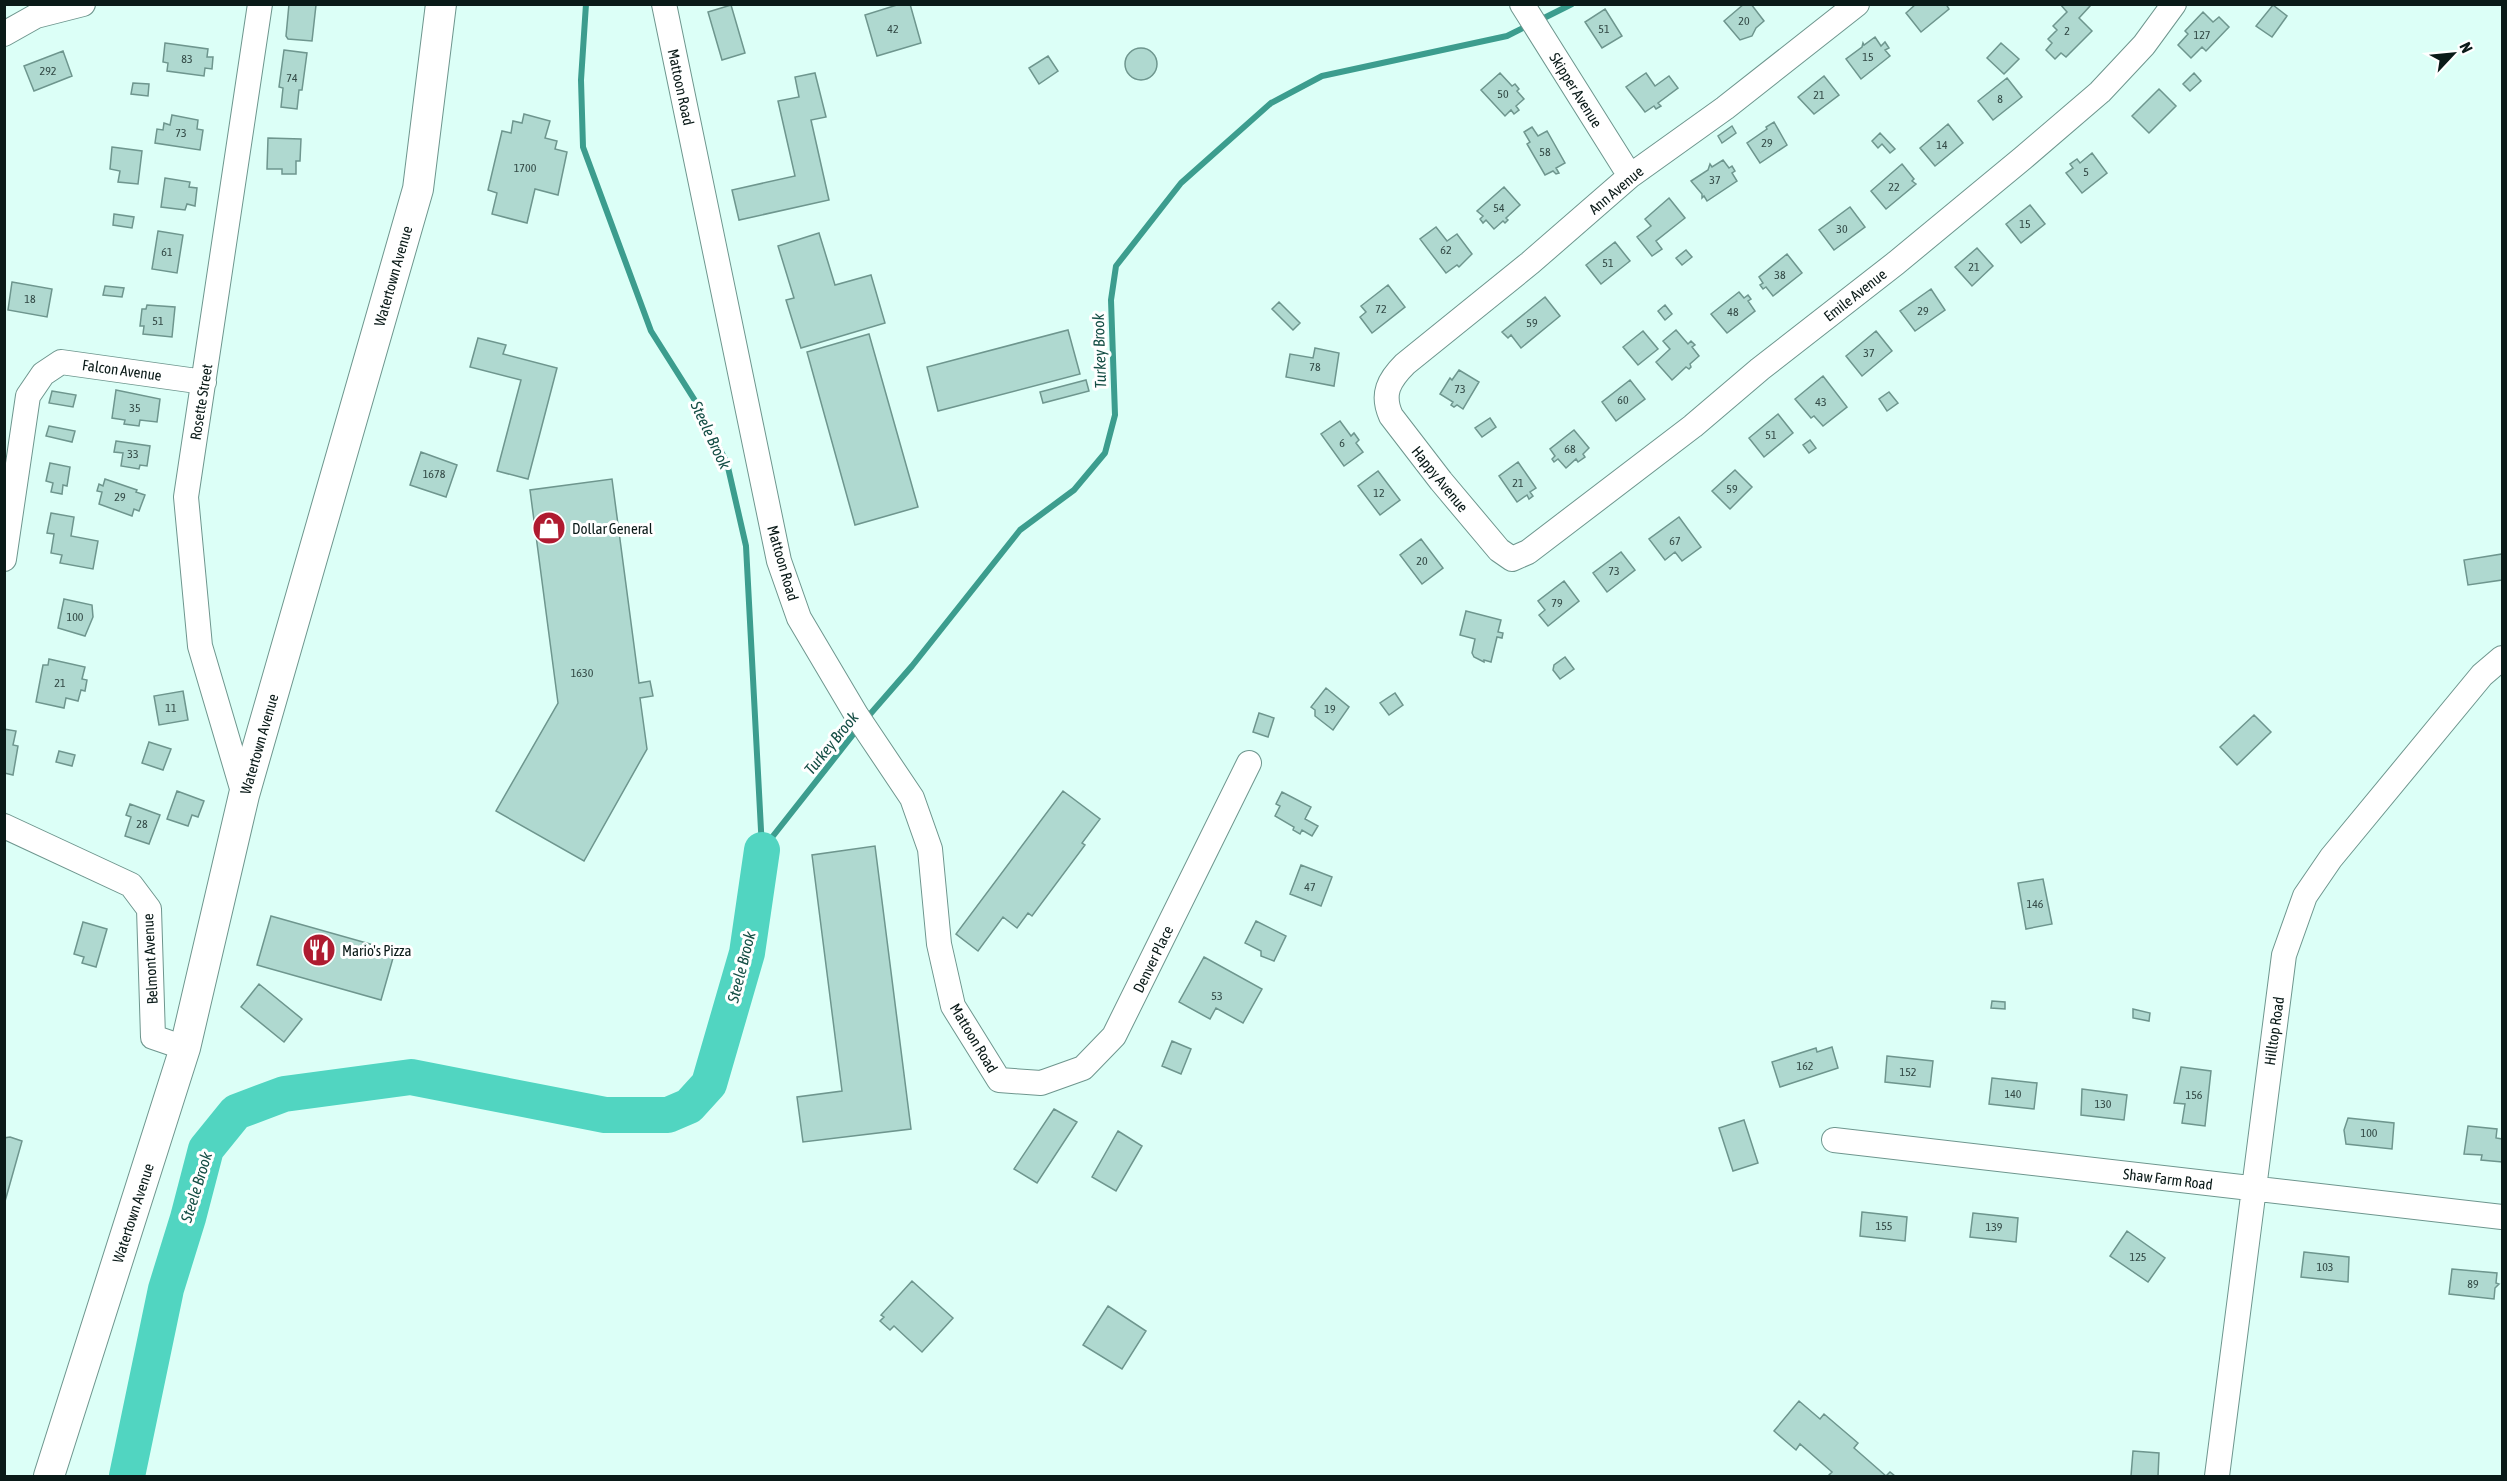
<svg xmlns="http://www.w3.org/2000/svg" width="2507" height="1481" viewBox="0 0 2507 1481" font-family="'Asap Condensed',sans-serif">
<style>
.lines{fill:none;stroke-linecap:round;stroke-linejoin:round}
.stream{stroke:#3c9d8e;stroke-width:6}
.river{stroke:#51d5c1;stroke-width:36}
.building{fill:#afd9d0;stroke:#6e968e;stroke-width:1.5}
.minor-casing{stroke:#6e968e;stroke-width:26}
.major-casing{stroke:#6e968e;stroke-width:32}
.minor{stroke:#fff;stroke-width:24}
.major{stroke:#fff;stroke-width:30}
.labels{text-anchor:middle;dominant-baseline:central;stroke-width:6;stroke-linejoin:round;paint-order:stroke}
.number-label{font-size:12px;fill:#334a46}
.street-label{font-size:15px;fill:#0a1a18;stroke:#fff}
.poi-label{font-size:15px;fill:#0a1a18;stroke:#fff;text-anchor:start}
.water-label{font-size:16px;font-style:italic;fill:#154e45;stroke:#fff}
</style>
<rect width="100%" height="100%" fill="#dcfff7"/>
<g class="lines">
<path class="stream" d="M586 4 581 80 583 147 651 331 694 399 727 463 746 546 762 849
M1538 21 1572 4
M865 720 912 666 1020 530 1074 490 1105 453 1115 415 1111 300 1116 266 1181 183 1271 103 1322 76 1507 36 1529 25
M762 850 859 727"/>
<path class="river" d="M127 1476 166 1289 188 1218 206 1149 236 1112 284 1094 411 1077 605 1115H668L689 1106 709 1084 747 953 762 850"/>
</g>
<path class="building" d="M289 4 316 5 312 41 288 39 286 36Z
M900 4H910L921 43 877 56 865 15Z
M1744 4H1751L1764 21 1756 28 1752 36 1740 40 1724 21Z
M1916 4H1946L1949 9 1921 32 1906 13Z
M2060 4H2089L2090 6 2079 18 2092 31 2066 57 2061 53 2055 59 2046 50 2052 43 2048 39 2057 30 2053 26 2067 12Z
M731 5 745 53 722 60 708 12Z
M2273 5 2287 16 2272 37 2256 26Z
M1605 9 1622 36 1602 48 1585 22Z
M2203 12 2213 22 2219 17 2229 27 2206 51 2202 47 2191 58 2178 45 2188 34 2185 31Z
M1875 37 1881 46 1885 42 1889 48 1885 50 1890 56 1861 79 1846 59 1862 47 1863 43 1864 45Z
M165 43 208 49 207 57H213L212 69 205 68 204 76 167 71 168 63 163 62Z
M2001 43 2019 59 2004 74 1987 58Z
M1125 64a16 16 0 1 1 32 0a16 16 0 1 1-32 0Z
M284 50 307 53 302 90H299L297 109 281 107 283 88 279 87Z
M63 51 72 76 34 91 24 66Z
M1048 56 1058 71 1039 84 1029 68Z
M815 73 826 117 811 120 829 200 739 220 732 190 795 176 778 101 799 97 795 77Z
M1500 73 1512 86 1515 84 1519 89 1517 91 1524 99 1516 106 1519 110 1514 114 1511 110 1505 116 1481 90Z
M1646 73 1655 86 1669 76 1678 88 1658 103 1661 106 1656 109 1654 106 1645 112 1626 87Z
M2194 73 2201 81 2190 91 2183 84Z
M1824 76 1839 95 1814 114 1798 97Z
M2007 78 2022 97 1993 120 1978 101Z
M133 83 149 84 148 96 131 94Z
M2159 89 2176 106 2149 133 2132 116Z
M524 114 550 121 545 138 557 141 555 149 567 152 558 195 535 189 527 223 492 214 497 193 488 190 502 131 511 133 513 121 522 123Z
M172 115 198 120 197 129 203 130 200 150 155 143 157 129 163 130 164 123 170 125Z
M1774 122 1787 145 1760 163 1747 143 1767 129 1766 127Z
M1948 124 1963 143 1935 166 1920 148Z
M1732 126 1736 133 1722 143 1718 136Z
M1532 127 1538 136 1547 131 1565 163 1556 168 1559 173 1556 174 1553 171 1545 175 1527 144 1530 142 1524 132Z
M1880 133 1895 149 1890 153 1882 144 1878 148 1872 141Z
M268 138 301 139 300 161H296V174H282V169H267Z
M112 147 142 151 138 184 118 182 120 171 110 169Z
M2092 153 2107 173 2082 193 2066 173 2073 168 2070 164 2077 159 2080 163Z
M1723 160 1729 168 1732 166 1735 171 1732 173 1737 181 1707 201 1704 196 1702 198V194L1691 181 1708 170 1710 164 1712 167Z
M1902 164 1914 179 1912 181 1916 184 1886 209 1871 191Z
M165 178 190 182 189 187 197 188 195 206 187 204 185 210 161 207Z
M1504 187 1520 205 1506 218 1508 220 1505 223 1503 221 1494 229 1486 220 1483 223 1480 219 1483 216 1477 211Z
M1669 198 1685 218 1656 241 1662 249 1652 256 1637 237 1651 226 1645 219Z
M2030 205 2045 224 2021 243 2006 224Z
M1850 207 1865 227 1834 250 1819 230Z
M114 214 134 217 132 228 113 225Z
M1436 227 1447 241 1457 234 1472 254 1459 267 1457 265 1446 273 1420 239Z
M158 231 183 235 177 273 152 269Z
M819 233 835 285 871 275 885 323 801 348 786 300 794 298 778 246Z
M1615 242 1630 261 1601 284 1586 265Z
M1977 248 1993 266 1972 286 1955 267Z
M1686 250 1692 257 1682 265 1676 258Z
M1787 254 1802 273 1773 296 1766 287 1763 289 1760 285 1763 283 1759 277Z
M12 282 52 289 47 317 8 310Z
M1388 285 1405 307 1372 333 1360 317 1366 312 1361 306Z
M105 286 124 288 122 297 103 295Z
M1931 289 1945 310 1915 331 1900 311Z
M1739 292 1744 298 1748 295 1751 299 1748 301 1755 311 1727 333 1711 314Z
M1545 297 1560 316 1521 348 1511 335 1508 338 1502 332Z
M1279 302 1300 323 1293 330 1272 309Z
M147 305 175 307 172 337 143 334 144 326H140L142 309H146Z
M1665 305 1672 314 1665 320 1658 311Z
M1068 330 1080 374 938 411 927 367Z
M1676 330 1688 344 1691 341 1695 345 1692 347 1699 356 1690 364 1691 367 1689 369 1686 367 1672 380 1656 362 1670 349 1663 341Z
M1643 331 1658 349 1638 365 1623 347Z
M1876 331 1892 351 1862 376 1846 356Z
M869 334 918 507 855 525 807 352Z
M478 338 506 345 503 354 557 368 528 479 497 471 521 380 470 367Z
M1315 348 1339 353 1334 386 1286 377 1290 354 1313 358Z
M1459 370 1479 382 1463 409 1457 405 1454 407 1451 405 1453 402 1440 394 1450 378 1452 380Z
M1823 376 1847 407 1823 426 1814 416 1811 418 1795 399Z
M1086 380 1089 391 1043 403 1040 392Z
M1630 380 1645 399 1616 421 1602 402Z
M116 390 160 399 157 422 140 420 139 426 124 424 125 420 112 418Z
M52 391 76 395 73 407 49 403Z
M1889 392 1898 403 1887 411 1879 399Z
M1778 414 1793 433 1764 457 1749 438Z
M1490 418 1496 427 1482 437 1475 428Z
M1340 421 1351 436 1354 433 1359 440 1356 443 1363 452 1344 466 1321 434Z
M49 426 75 431 72 442 46 436Z
M1574 430 1589 448 1583 454 1585 457 1578 462 1576 459 1566 468 1558 459 1554 462 1552 459 1555 456 1550 449Z
M1810 440 1816 448 1809 453 1803 445Z
M116 441 150 446 147 466 140 465 139 469 121 466 123 453 114 452Z
M421 452 457 465 446 497 410 485Z
M1518 462 1536 488 1530 492 1533 496 1529 499 1527 495 1517 502 1499 476Z
M50 463 70 467 67 486 63 485 62 494 51 492 53 483 46 481Z
M1735 470 1752 487 1730 509 1712 491Z
M1378 471 1400 500 1380 515 1358 486Z
M105 479 137 490 136 492 145 495 139 511 134 509 132 516 99 504 102 492 97 491 99 484 103 486Z
M612 479 639 683 650 681 653 696 640 698 647 749 584 861 496 811 558 703 530 490Z
M51 513 74 517 71 536 98 541 93 569 60 563 62 555 51 553 54 534 47 533Z
M1679 517 1701 547 1682 561 1675 552 1665 560 1649 539Z
M1421 539 1443 568 1422 584 1400 555Z
M1621 552 1635 570 1607 592 1593 573Z
M2502 554V580L2468 585 2464 560Z
M1564 581 1579 601 1548 626 1539 615 1545 610 1538 601Z
M64 599 92 605 93 617 85 636 58 628Z
M1466 611 1501 620 1498 632 1503 633 1502 638 1497 637 1491 662 1484 660V662L1474 657 1472 653 1475 639 1460 635Z
M1565 657 1574 669 1560 679 1553 670 1554 665Z
M49 659 85 667 82 679 87 680 85 691 81 690 78 701 66 698 64 708 36 702 43 665H48Z
M1326 688 1349 707 1333 730 1315 716V710L1311 707Z
M183 691 188 720 159 725 154 696Z
M1395 693 1403 705 1389 715 1380 703Z
M1259 713 1274 718 1268 737 1253 732Z
M2254 715 2271 732 2237 765 2220 747Z
M4 729 16 731 13 745 18 746 13 775 4 773Z
M149 742 171 749 163 770 142 763Z
M59 751 75 755 72 766 56 762Z
M177 791 204 801 198 817 192 815 188 826 167 819Z
M1063 791 1100 819 1082 843 1085 845 1032 916 1028 913 1017 928 1003 917 978 951 956 934Z
M1282 792 1311 807 1305 819 1318 826 1312 836 1302 830 1300 834 1293 830 1294 827 1275 816 1280 806 1276 804Z
M130 804 160 815 149 844 125 836 131 817 126 815Z
M875 846 911 1129 803 1142 797 1097 842 1091 812 855Z
M1301 865 1332 877 1321 906 1290 894Z
M2043 879 2052 924 2026 929 2018 883Z
M271 916 395 951 381 1000 257 965Z
M1256 921 1286 936 1274 961 1261 956V951L1245 943Z
M83 922 107 929 96 967 82 963 84 957 74 954Z
M1204 957 1262 989 1243 1023 1216 1008 1210 1019 1179 1002Z
M259 984 302 1019 284 1042 241 1007Z
M1992 1001 2005 1002V1009L1991 1008Z
M2133 1009 2150 1013 2149 1021 2133 1018Z
M1172 1041 1191 1049 1181 1074 1162 1066Z
M1832 1047 1838 1068 1780 1087 1772 1062 1816 1048 1817 1052Z
M1887 1056 1933 1061 1930 1087 1885 1082Z
M2181 1067 2211 1071 2205 1126 2182 1123 2185 1104 2174 1103Z
M1992 1078 2037 1083 2034 1109 1989 1104Z
M2082 1089 2127 1095 2124 1120 2081 1115Z
M1054 1109 1077 1122 1037 1183 1014 1169Z
M2348 1118 2394 1123 2392 1149 2346 1144 2344 1130Z
M1744 1120 1758 1163 1733 1171 1719 1128Z
M2468 1126 2497 1129 2496 1138 2502 1139V1162L2481 1160 2482 1155 2464 1154Z
M1118 1131 1142 1146 1116 1191 1092 1177Z
M10 1137 22 1141 4 1205V1138Z
M1862 1212 1907 1217 1905 1241 1860 1236Z
M1973 1213 2018 1218 2016 1242 1970 1237Z
M2127 1231 2165 1258 2148 1282 2110 1256Z
M2304 1252 2349 1257 2348 1282 2301 1277Z
M2452 1269 2497 1273 2496 1283 2499 1284 2495 1288 2494 1299 2449 1294Z
M912 1281 953 1318 922 1352 894 1326 890 1330 880 1321 884 1317 881 1315Z
M1108 1306 1146 1331 1122 1369 1083 1345Z
M1799 1401 1820 1419 1824 1414 1858 1443 1854 1448 1886 1476 1890 1472 1895 1476H1828L1832 1472 1800 1444 1796 1450 1774 1431Z
M2133 1451 2159 1453 2158 1476H2131Z"/>
<g class="lines">
<defs>
<path id="minor" d="M664 4 779 561 799 618 857 716 912 798 930 849 939 944 953 1006 999 1080 1041 1083 1083 1068 1114 1036 1249 763
M1522 4 1630 176
M1857 4 1725 108 1630 176 1530 263 1405 364C1389 380 1381 394 1391 416L1441 481 1499 550 1512 559 1528 552 1693 426 1760 369 1896 263 2023 158 2100 92 2144 45 2174 4
M4 34 36 16 83 4
M4 559 28 396 43 374 61 362 204 382
M244 795 200 646 186 497 260 4
M4 826 131 885 149 909 153 1037 185 1048
M1834 1140 2502 1217
M2217 1476 2284 955 2305 896 2331 858 2482 675 2502 658"/>
<path id="major" d="M49 1476 185 1048 244 795 418 189 441 4"/>
</defs>
<use href="#minor" class="minor-casing"/>
<use href="#major" class="major-casing"/>
<use href="#minor" class="minor"/>
<use href="#major" class="major"/>
</g>
<defs>
<symbol id="shop-disc" viewBox="-11 -11 22 22"><circle r="9.5" fill="#af1b30" stroke="#fff"/><path d="M-5-2.5h2.3a2.7 3.5 0 0 1 5.4 0H5L5.5 6h-11ZM-1.5-2.5h3a1.5 2.3 0 0 0-3 0Z" fill="#fff"/></symbol>
<symbol id="restaurant-disc" viewBox="-11 -11 22 22"><circle r="9.5" fill="#af1b30" stroke="#fff"/><path d="M-5-6h1v4h1v-4h1v4h1v-4h1v5L-1.5 .5V6h-2V.5L-5-1ZM5-6V6H3V1.5H1.5Q1.5-4 5-6Z" fill="#fff"/></symbol>
</defs>
<g fill-rule="evenodd">
<use href="#shop-disc" x="530" y="509" width="38" height="38"/>
<use href="#restaurant-disc" x="300" y="931" width="38" height="38"/>
</g>
<g class="labels">
<g class="number-label">
<text x="1744" y="21">20</text>
<text x="893" y="29">42</text>
<text x="1604" y="29">51</text>
<text x="2067" y="31">2</text>
<text x="2202" y="35">127</text>
<text x="1868" y="57">15</text>
<text x="187" y="59">83</text>
<text x="48" y="71">292</text>
<text x="292" y="78">74</text>
<text x="1503" y="94">50</text>
<text x="1819" y="95">21</text>
<text x="2000" y="99">8</text>
<text x="181" y="133">73</text>
<text x="1767" y="143">29</text>
<text x="1942" y="145">14</text>
<text x="1545" y="152">58</text>
<text x="525" y="168">1700</text>
<text x="2086" y="172">5</text>
<text x="1715" y="180">37</text>
<text x="1894" y="187">22</text>
<text x="1499" y="208">54</text>
<text x="2025" y="224">15</text>
<text x="1842" y="229">30</text>
<text x="1446" y="250">62</text>
<text x="167" y="252">61</text>
<text x="1608" y="263">51</text>
<text x="1974" y="267">21</text>
<text x="1780" y="275">38</text>
<text x="30" y="299">18</text>
<text x="1381" y="309">72</text>
<text x="1923" y="311">29</text>
<text x="1733" y="312">48</text>
<text x="158" y="321">51</text>
<text x="1532" y="323">59</text>
<text x="1869" y="353">37</text>
<text x="1315" y="367">78</text>
<text x="1460" y="389">73</text>
<text x="1623" y="400">60</text>
<text x="1821" y="402">43</text>
<text x="135" y="408">35</text>
<text x="1771" y="435">51</text>
<text x="1342" y="443">6</text>
<text x="1570" y="449">68</text>
<text x="133" y="454">33</text>
<text x="434" y="474">1678</text>
<text x="1518" y="483">21</text>
<text x="1732" y="489">59</text>
<text x="1379" y="493">12</text>
<text x="120" y="497">29</text>
<text x="1675" y="541">67</text>
<text x="1422" y="561">20</text>
<text x="1614" y="571">73</text>
<text x="1557" y="603">79</text>
<text x="75" y="617">100</text>
<text x="582" y="673">1630</text>
<text x="60" y="683">21</text>
<text x="171" y="708">11</text>
<text x="1330" y="709">19</text>
<text x="142" y="824">28</text>
<text x="1310" y="887">47</text>
<text x="2035" y="904">146</text>
<text x="1217" y="996">53</text>
<text x="1805" y="1066">162</text>
<text x="1908" y="1072">152</text>
<text x="2013" y="1094">140</text>
<text x="2194" y="1095">156</text>
<text x="2103" y="1104">130</text>
<text x="2369" y="1133">100</text>
<text x="1884" y="1226">155</text>
<text x="1994" y="1227">139</text>
<text x="2138" y="1257">125</text>
<text x="2325" y="1267">103</text>
<text x="2473" y="1284">89</text>
</g>
<g class="street-label">
<text transform="translate(681 87) rotate(78)">Mattoon Road</text>
<text transform="translate(1576 90) rotate(58)">Skipper Avenue</text>
<text transform="translate(1616 190) rotate(-40)">Ann Avenue</text>
<text transform="translate(393 276) rotate(-74)">Watertown Avenue</text>
<text transform="translate(1855 295) rotate(-38)">Emile Avenue</text>
<text transform="translate(122 370) rotate(8)">Falcon Avenue</text>
<text transform="translate(201 402) rotate(-81)">Rosette Street</text>
<text transform="translate(1440 479) rotate(51)">Happy Avenue</text>
<text transform="translate(783 563) rotate(74)">Mattoon Road</text>
<text transform="translate(259 744) rotate(-74)">Watertown Avenue</text>
<text transform="translate(150 959) rotate(-93)">Belmont Avenue</text>
<text transform="translate(1153 959) rotate(-64)">Denver Place</text>
<text transform="translate(2274 1031) rotate(-82)">Hilltop Road</text>
<text transform="translate(974 1038) rotate(59)">Mattoon Road</text>
<text transform="translate(2168 1179) rotate(7)">Shaw Farm Road</text>
<text transform="translate(133 1213) rotate(-72)">Watertown Avenue</text>
</g>
<g class="poi-label">
<text x="572" y="528">Dollar General</text>
<text x="342" y="950">Mario's Pizza</text>
</g>
<g class="water-label">
<text transform="translate(1099 351) rotate(-92)">Turkey Brook</text>
<text transform="translate(711 435) rotate(65)">Steele Brook</text>
<text transform="translate(831 743) rotate(-51)">Turkey Brook</text>
<text transform="translate(741 967) rotate(-76)">Steele Brook</text>
<text transform="translate(196 1187) rotate(-73)">Steele Brook</text>
</g>
</g>
<rect width="2507" height="1481" fill="none" stroke="#0a1a18" stroke-width="12"/>
<g transform="translate(2453 54) rotate(64)" stroke="#ffffff" stroke-width="4.5" paint-order="stroke">
<path d="M0-4.5L10 22L0 15L-10 22Z" fill="#0a1a18"/>
<text y="-9" font-size="16" font-weight="bold" text-anchor="middle" fill="#0a1a18">N</text>
</g>
</svg>
